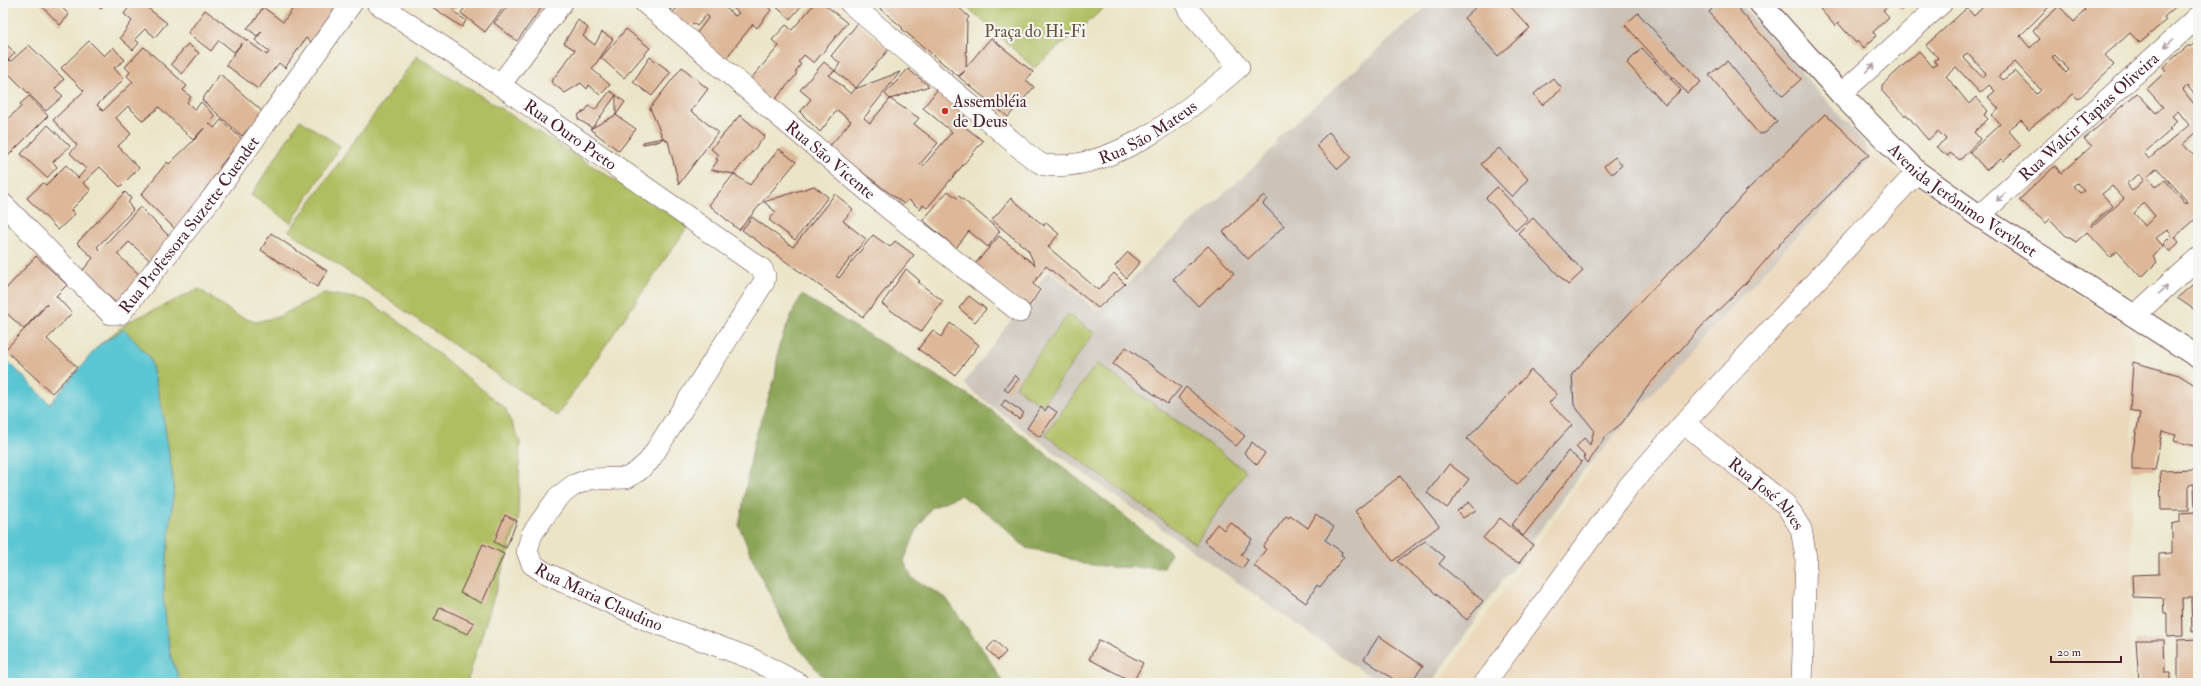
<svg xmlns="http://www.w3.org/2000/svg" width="2201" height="686" viewBox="0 0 2201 686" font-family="'IM FELL Double Pica',serif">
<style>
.built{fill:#ecd7ba}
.industrial{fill:#cbc2b8}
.green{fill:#afbe60;stroke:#7c6e46}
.forest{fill:#8ba556;stroke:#6a6240}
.water{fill:#5ac6d3;stroke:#52727f}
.building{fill:#ddb798;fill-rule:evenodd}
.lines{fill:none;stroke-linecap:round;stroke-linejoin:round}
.minor-casing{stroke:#623d43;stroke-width:22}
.tertiary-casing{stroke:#623d43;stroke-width:24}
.minor{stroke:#fff;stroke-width:21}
.tertiary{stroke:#fff;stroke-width:22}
.oneway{stroke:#ae9aa0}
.poi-dot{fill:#c8321e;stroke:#f6f6f2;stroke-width:1.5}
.labels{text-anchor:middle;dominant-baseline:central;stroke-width:4;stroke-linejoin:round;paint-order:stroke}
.park-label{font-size:17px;fill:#684f3b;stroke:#f6f6f2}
.poi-label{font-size:17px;fill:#4a1f2b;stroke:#f6f6f2;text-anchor:start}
.street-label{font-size:17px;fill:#4a1f2b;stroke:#f6f6f2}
</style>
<rect width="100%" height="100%" fill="#f6f6f2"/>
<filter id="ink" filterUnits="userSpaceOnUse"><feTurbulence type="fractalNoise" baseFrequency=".025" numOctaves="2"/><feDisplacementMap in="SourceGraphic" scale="8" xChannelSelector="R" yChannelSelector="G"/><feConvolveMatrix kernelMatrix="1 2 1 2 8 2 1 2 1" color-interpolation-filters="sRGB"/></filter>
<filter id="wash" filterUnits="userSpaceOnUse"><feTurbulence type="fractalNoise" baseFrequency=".012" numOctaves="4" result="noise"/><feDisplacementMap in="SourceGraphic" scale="16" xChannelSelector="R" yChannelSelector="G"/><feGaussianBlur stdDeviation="0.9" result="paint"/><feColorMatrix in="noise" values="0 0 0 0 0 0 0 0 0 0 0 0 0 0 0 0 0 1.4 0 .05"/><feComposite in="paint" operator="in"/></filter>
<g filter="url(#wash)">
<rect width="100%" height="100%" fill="#ebe5c8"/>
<path class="built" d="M1869 155 2133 331 2130 683H1439L1622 423Z"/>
<path class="industrial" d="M1431 3H1740L1866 145 1870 159 1795 238 1620 429 1576 481 1533 540 1535 544 1519 565H1516L1502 581 1432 683H1379L1058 455 973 392 964 383 1012 319 1030 309 1043 289 1038 285 1049 271 1098 311 1127 285 1154 255 1252 169 1275 145 1279 137Z"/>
<path class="green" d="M963 3H1110L1034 68Z
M417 56 688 226 557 416 289 231Z
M300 120 340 146 291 223 251 195Z
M199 289 236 315 255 322 278 317 324 293 366 300 398 321 505 408 520 442 518 520 468 679 469 683H181L170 655 163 597 174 486 162 409 150 358 124 330 98 346 128 322Z
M1068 314 1094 333 1042 406 1015 387Z
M1097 363 1246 471 1195 544 1045 435Z"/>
<path class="forest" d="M802 295 982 403 1171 553 1164 568 1111 567 1083 564 1058 554 1026 548 989 514 960 495 931 508 917 529 904 561 912 578 946 598 987 656 1003 683H828L792 640 753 560 739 526 754 442 775 378 779 345 793 311Z"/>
<path class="water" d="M124 329 150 358 162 409 174 486 163 597 170 655 181 683H3V356L50 404 98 346Z"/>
<g id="blocks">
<path class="building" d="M58 3 69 15 60 25 40 4Z
M94 3H106L101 9Z
M132 3H141L167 23 155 37 145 29 135 39 139 43 133 50 120 38 132 21 124 14Z
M297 3H341L311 42 306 38 285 68 279 63 258 89 226 65 242 43 234 52 219 40 211 51 188 33 205 10 267 55 269 51 255 40 262 31 257 36 247 28 256 19 263 7 283 22Z
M426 3H459L453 11 466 21 462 27Z
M468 3H505L506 4 485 32 461 13Z
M508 3H545L517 41 494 23 509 4Z
M649 3H676L665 16Z
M678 3H720L735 16 739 13 727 3H764L771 10 757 28 753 24 723 62 693 38 709 17 706 15 697 26 693 23 685 31 668 18 676 9Z
M772 3H804L790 19Z
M815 3H823L847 23 814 63 804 55 798 62 801 64 796 71V75L773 102 748 82 779 46 772 40 786 25 792 30Z
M874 3H954L969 17 967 20 966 67 991 38 1033 72 1026 80 1034 87 1008 117 959 77 965 71 958 76 902 29 903 28Z
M1480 3H1507L1530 28 1498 56 1464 18Z
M1718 3H1733L1801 79 1783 96 1709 12Z
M1815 3H1885L1888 6 1883 10 1889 17 1873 32 1876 36 1864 48 1858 41 1856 43 1838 23 1835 26Z
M1894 3H1909L1901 10Z
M1987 3H2053L2020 36 2030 48 2040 39 2033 30 2059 6 2074 22 2085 10 2083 8 2088 3H2180L2164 17 2166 20 2140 43 2130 33 2105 55 2114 65 2078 99 2073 94 2058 108 2057 107 2029 129 2021 120 2008 130 2021 145 2003 161 2001 159 1986 170 1970 152 2000 124 1992 115 1999 109 1988 97 1995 91 1989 85 1980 93 1956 67 1946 76 1969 104 1976 97 1988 111 1984 115 1988 119 1974 132 1980 139 1960 160 1950 153 1948 156 1936 147 1946 139 1938 131 1928 140 1907 115H1904L1882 91V85L1919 51 1933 67 1937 64 1934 61 1938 58 1926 45 1967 8 1974 16ZM1967 53 1986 73 1982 77 1963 57ZM2055 55 2069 70 2066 73 2052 57ZM2015 62 2041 90 2037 94 2015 71 2003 80 1999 76Z
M1638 13 1701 82 1687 93 1625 25Z
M578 20 588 28 583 36 595 45 602 32 613 39 592 69 610 85 600 95 589 85 587 89 581 83 565 93 551 82 575 50 564 43Z
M858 23 889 49 856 88 835 71 840 63 831 56Z
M626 29 650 48 624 78 601 58Z
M3 41 15 53 3 65Z
M89 41 104 56 113 47 125 60 114 68 124 79 97 105 103 111 133 82 127 76 130 72 125 67 144 47 187 86 183 90 191 97 187 102 195 110 201 102 215 116 209 123 214 128 221 120 242 139 220 166V169L176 230 141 195 167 162 169 164 196 138 204 128 193 140 159 107 143 121 128 106 116 118 131 134 118 146 139 168 120 187 100 167 83 183 91 190 71 210 75 214 58 230 27 198 43 183 46 185 66 165 78 178 86 169 70 153 77 145 53 120 84 91 61 68Z
M2198 41V98L2187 86 2183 90 2198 109V131L2183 144 2193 155 2198 150V217L2175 237 2179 242 2170 252 2163 244 2172 235 2167 230 2156 238 2163 246 2153 257 2157 262 2143 276H2140L2117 251 2110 257 2087 232 2076 242 2065 235 2050 219 2046 223 2019 200 2055 166 2061 173 2092 146 2084 139 2137 93 2156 113 2163 107 2147 89 2166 71 2163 67 2189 45 2191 47ZM2178 111 2189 125 2149 159 2144 153 2171 130 2169 129 2177 121 2172 116ZM2157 168 2188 202 2186 204 2165 180 2155 187 2147 177ZM2139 174 2144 180 2132 191 2126 184ZM2077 183 2084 191 2080 193 2073 186ZM2112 186 2124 199 2092 227 2091 225 2113 206 2102 194ZM2144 203 2155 216 2145 226 2134 213Z
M188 44 199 53 182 74 171 64Z
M29 45 64 79 55 89 63 96 46 111 4 69V64L9 60 11 61Z
M1642 48 1681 90 1665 105 1627 63Z
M650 57 671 72 652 96 633 82Z
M1727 61 1777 122 1765 133 1759 134 1709 75Z
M824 62 835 71 829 75 851 94 855 89 900 72 864 118 870 123 890 99 885 94 908 69 929 86 890 99 919 118 914 124 938 143 920 164 923 166 952 132 923 108 937 90 966 114 959 122 983 141 927 208 923 205 920 209 909 200 904 204 829 147 851 121 837 110 820 132 800 112 811 99 800 90Z
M682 67 708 89 691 111 718 132 679 184 668 141 663 138 650 108Z
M220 74 263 112 242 136 202 100Z
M1553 78 1562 89 1542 105 1534 94Z
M610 91 616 95 592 128 578 119 579 114 585 111 589 106 595 110Z
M616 95 625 102 616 115 636 129 619 151 590 129 616 115Z
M29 96 48 116 3 161V142L6 139 3 136V123L22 106 20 104Z
M1825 114 1869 155 1861 160 1830 194 1786 237 1745 284 1702 326 1648 386 1622 423 1606 436 1588 463 1583 457 1585 456 1576 447 1584 438 1590 445 1594 430 1574 405 1572 374 1661 280 1706 237 1745 192Z
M740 115 765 136 734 174 750 185 779 149 796 162 739 230 709 205 734 174 711 170 718 160 716 159 719 155 711 149Z
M48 125 70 146 53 162 57 167 47 178 21 154Z
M1329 132 1351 157 1338 169 1316 145Z
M663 138 660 141 643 144V142Z
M1499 148 1528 179 1512 197 1481 164Z
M1615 157 1622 165 1614 173H1610L1604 166Z
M814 186 828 197 795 240 769 220 776 212 764 202Z
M1497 187 1528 219 1516 230 1486 198Z
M948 191 957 198 959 196 1000 231 988 247 969 231 956 248 923 220Z
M125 192 131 198 128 203 133 210 97 247 100 250 140 207 171 238 151 261 129 242 117 254 141 276 118 305 82 271 93 258 77 243Z
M835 194 853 209 843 221 866 239 836 276 839 278 873 235 890 247 895 241 914 255 863 317 742 230 752 217 793 247Z
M1264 195 1267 199 1263 204 1284 226 1248 259 1223 232Z
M1011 198 1044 226 1045 222 1059 234 1048 247 1098 290 1114 273 1125 284 1098 308 1046 266 1033 284 1040 290 1028 308 1024 301 1022 303 975 264 999 236 1035 265 1028 250 992 220Z
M1533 218 1583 271 1568 285 1518 233Z
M271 233 327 271 317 287 261 250Z
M1208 246 1234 273 1198 306 1173 279Z
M1128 252 1140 262 1126 278 1115 266Z
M36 256 67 285 56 296 72 313 47 339 77 367 52 393 5 350 47 305 46 304 24 329 3 310V289L4 291Z
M906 269 920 281 918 282 943 301 921 332 882 304Z
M2198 280V312L2177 298Z
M969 296 986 309 975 322 959 308Z
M950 323 979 345 955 375 918 349 933 330 941 337Z
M1126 347 1181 387 1167 404 1113 364Z
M2133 362 2179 375 2198 387V447L2174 441 2176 435 2162 431 2155 470H2132V455L2140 413 2130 410Z
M1531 370 1557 394 1549 403 1572 425 1517 485 1467 439Z
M1015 375 1019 379 1008 392 1004 389Z
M1186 387 1245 436 1236 446 1178 398Z
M1005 400 1024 413 1019 419 1001 406Z
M1048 406 1057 412 1040 437 1027 428 1041 407 1045 411Z
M1252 442 1265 453 1257 465 1244 453Z
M1568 451 1582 462 1523 536 1512 525Z
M1449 464 1469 479 1447 508 1427 493Z
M2198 470V598H2182L2183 636 2167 637V613H2164L2163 598 2133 597 2132 575 2159 574V554L2172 553V524L2180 522V513L2195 512 2194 484 2189 485V510H2161L2160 471Z
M1400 476 1439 526 1393 561 1355 511Z
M1469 502 1476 510 1463 518 1457 511Z
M1316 514 1334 527 1325 540 1342 552 1341 555 1344 557 1320 587 1317 585 1306 603 1254 566 1266 549 1263 547 1286 516 1289 518 1290 515 1308 528Z
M505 515 517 521 506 548 494 542Z
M1500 518 1533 545 1519 563 1508 558 1483 538Z
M1230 522 1252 539 1241 555 1248 560 1242 569 1204 541 1217 524 1224 530Z
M1425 541 1445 557 1439 564 1483 601 1467 620 1397 561Z
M483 544 504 554 482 603 460 593Z
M2191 600H2198V631H2192Z
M440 607 474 623 468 634 434 620Z
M1379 636 1423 666 1410 683H1399L1364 659Z
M2198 639V683H2178V640Z
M995 640 1006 652 998 660 987 649Z
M1099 640 1143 663 1133 682 1089 659Z
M2136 640H2164L2165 673H2170V683H2139Z"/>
</g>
</g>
<g filter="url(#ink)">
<use href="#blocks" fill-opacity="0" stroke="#623d43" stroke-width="1"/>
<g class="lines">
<defs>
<g id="minor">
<path id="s1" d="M377 3 500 85 762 269 765 276 764 282 649 461 638 471 627 478 590 479 574 485 558 497 532 534 527 551 532 564 544 572 647 620 750 658 798 683"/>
<path id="s2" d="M645 3 888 208 1020 312"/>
<path id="s3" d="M850 3C899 45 949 86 997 128 1005 135 1037 164 1045 165 1114 173 1190 109 1239 67L1190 12 1185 3"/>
<path d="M500 85 562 3"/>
<path d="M1841 94 1942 3"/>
<path id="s4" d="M3 204 111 314H120L212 198 352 3"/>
<path id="s5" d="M1979 216 2198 17"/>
<path d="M2134 316 2198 258"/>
<path id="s6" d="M1684 423 1786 505 1801 529 1806 558 1802 683"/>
<path d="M1485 683 1628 487 1684 423 1917 172"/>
</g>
<g id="tertiary">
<path id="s7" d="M1760 3 1841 94 1917 172 1979 216 2198 357"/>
</g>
</defs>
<use href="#minor" class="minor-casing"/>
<use href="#tertiary" class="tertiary-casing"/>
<use href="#minor" class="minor"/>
<use href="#tertiary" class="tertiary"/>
</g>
<defs><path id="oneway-shaft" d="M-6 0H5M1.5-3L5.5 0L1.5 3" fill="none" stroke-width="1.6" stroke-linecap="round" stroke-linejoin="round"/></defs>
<g class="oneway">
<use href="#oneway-shaft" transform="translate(2169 43) rotate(138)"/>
<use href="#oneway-shaft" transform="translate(1870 68) rotate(-42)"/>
<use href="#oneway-shaft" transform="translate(2001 197) rotate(138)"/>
<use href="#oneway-shaft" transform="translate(2163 290) rotate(-42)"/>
</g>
</g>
<circle class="poi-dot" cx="945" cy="111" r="4"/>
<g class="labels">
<g class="park-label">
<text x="1035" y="31">Praça do Hi-Fi</text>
</g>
<g class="poi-label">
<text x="953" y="101">Assembléia<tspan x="953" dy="20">de Deus</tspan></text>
</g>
<g class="street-label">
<text stroke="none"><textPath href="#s5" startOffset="148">Rua Walcir Tapias Oliveira</textPath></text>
<text stroke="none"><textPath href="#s3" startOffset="364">Rua São Mateus</textPath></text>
<text stroke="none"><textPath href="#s1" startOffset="234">Rua Ouro Preto</textPath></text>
<text stroke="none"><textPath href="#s2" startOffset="243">Rua São Vicente</textPath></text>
<text stroke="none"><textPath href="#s7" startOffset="284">Avenida Jerônimo Vervloet</textPath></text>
<text stroke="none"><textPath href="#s4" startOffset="276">Rua Professora Suzette Cuendet</textPath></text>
<text stroke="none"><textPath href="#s6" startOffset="109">Rua José Alves</textPath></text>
<text stroke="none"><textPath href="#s1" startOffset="948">Rua Maria Claudino</textPath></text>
</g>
</g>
<rect width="2201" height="686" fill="none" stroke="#f6f6f2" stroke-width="16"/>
<path d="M2051 656v6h70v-6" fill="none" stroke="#4a1f2b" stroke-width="2"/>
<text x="2057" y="656" font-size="12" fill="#4a1f2b" stroke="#f6f6f2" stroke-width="3" paint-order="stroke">20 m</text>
</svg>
